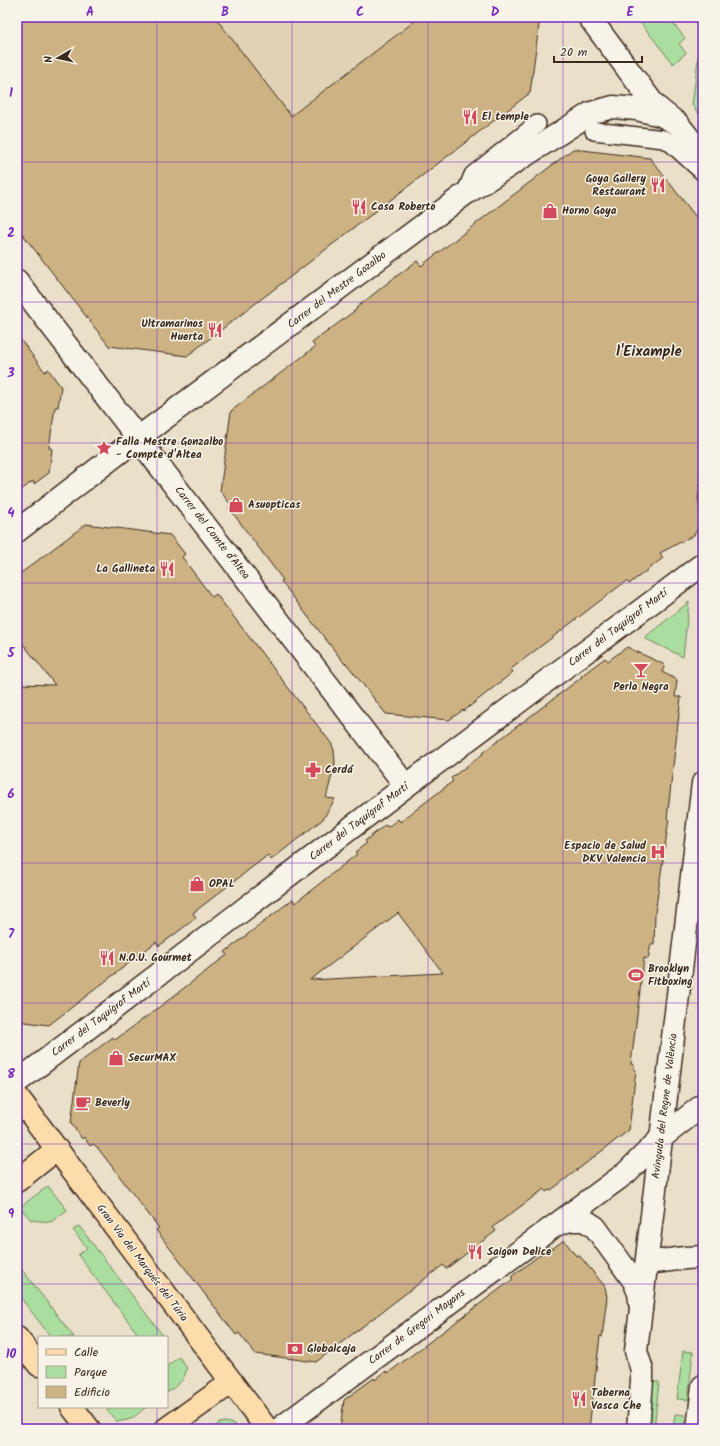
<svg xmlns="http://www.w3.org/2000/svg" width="720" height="1446" viewBox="0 0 720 1446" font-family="Kalam,sans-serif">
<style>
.built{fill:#e1d2b5}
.green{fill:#aade9f;stroke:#72845e}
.building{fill:#cdb383;stroke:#3b2a1e;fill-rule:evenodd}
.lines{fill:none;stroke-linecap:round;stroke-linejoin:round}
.lane-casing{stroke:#3b2a1e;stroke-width:20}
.street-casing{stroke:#3b2a1e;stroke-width:25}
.secondary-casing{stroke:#3b2a1e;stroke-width:25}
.primary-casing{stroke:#3b2a1e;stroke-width:25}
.lane{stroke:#f7f3e8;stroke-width:17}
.street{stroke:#f7f3e8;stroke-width:22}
.secondary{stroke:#f7f3e8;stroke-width:22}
.primary{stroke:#fddcac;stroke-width:22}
.grid{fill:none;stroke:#7b2cbf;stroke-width:1;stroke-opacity:0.55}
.labels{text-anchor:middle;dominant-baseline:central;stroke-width:3;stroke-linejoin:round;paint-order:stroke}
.poi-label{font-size:11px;font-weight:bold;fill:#3b2a1e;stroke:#f7f3e8;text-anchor:start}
.street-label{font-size:11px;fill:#3b2a1e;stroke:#f7f3e8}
.district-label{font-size:15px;font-weight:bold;fill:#3b2a1e;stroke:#f7f3e8}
.neatline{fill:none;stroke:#7b2cbf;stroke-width:1.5}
.grid-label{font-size:13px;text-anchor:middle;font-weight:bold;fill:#7b2cbf}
</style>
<rect width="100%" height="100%" fill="#eae0ca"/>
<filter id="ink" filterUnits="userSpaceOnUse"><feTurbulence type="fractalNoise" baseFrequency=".025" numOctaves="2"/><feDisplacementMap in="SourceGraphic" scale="8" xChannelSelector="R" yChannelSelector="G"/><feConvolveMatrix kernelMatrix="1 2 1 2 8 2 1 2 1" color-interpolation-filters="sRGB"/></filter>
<g filter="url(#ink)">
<path class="built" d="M131 17H419L237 157Z"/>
<path class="green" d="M645 17H659L662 21 668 17 685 38 679 44 686 53 673 64 640 22Z
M703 49V119L692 105 699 52Z
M689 602 683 657 644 638Z
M48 1186 67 1210 51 1222 31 1220 20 1207Z
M79 1226 164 1337H140L78 1255 87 1248 73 1230Z
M23 1271 74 1337H51L17 1293V1275Z
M683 1351 693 1352 688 1400 677 1399Z
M179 1357 187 1368C184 1382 178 1384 167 1393V1366Z
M652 1381 659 1382 654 1429H646Z
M112 1407H146C135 1416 131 1422 116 1421L107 1410Z
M675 1414 685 1415 684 1429H673Z
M226 1422 234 1424 237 1429H212L219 1423Z"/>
<path class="building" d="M17 17H215L291 116 420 17H540L530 93 187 356 109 346 17 227Z
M573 149 650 158 703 226V458L698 498 701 516 700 525 694 535 660 553 663 558 629 584 626 581 511 669 513 672 464 711 463 710 449 720 386 714 346 663 345 664 309 618 281 581 283 580 229 508 232 506 220 491 231 411 315 347 312 343 357 309 356 308 390 281 417 261 421 266Z
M17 335 45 372 48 369 61 387 58 407H55L49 448 52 449 49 473 34 484 33 481 17 493Z
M86 524 170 535 185 554 182 557 212 597 216 594 331 743 334 750 335 763 326 798 335 799 323 819 271 860 268 855 193 913 196 918 159 946 156 942 49 1025 17 1021V684L55 685 17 636V576Z
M627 647 665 665 662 672 677 680 675 697H681L667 819H669L655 913 654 944H651L648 959 644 958 631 1064 634 1065V1069L636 1070 629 1130 550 1191 549 1190 546 1192 544 1189 493 1227 496 1231 446 1269 443 1265 316 1362 255 1354 239 1333 236 1335 156 1230 159 1228 97 1147 93 1144 90 1146 84 1137 82 1139 71 1123 79 1063 113 1037 115 1040 158 1008 227 955 225 952 293 899 295 903 357 854 355 852 367 843 365 841 385 825 388 827 398 819 400 822 453 781 451 778 483 754 482 753 582 677 581 676 605 658 608 661ZM398 913 443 973 310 980Z
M564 1240 576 1256 578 1254 603 1284 605 1287 607 1297 602 1337 600 1336 589 1429H340L344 1400 374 1378 375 1380 386 1371 388 1373 513 1279 511 1277 550 1247 552 1249Z"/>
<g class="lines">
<defs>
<path id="lane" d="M594 131 664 139 670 142 703 172
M465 194 473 175 537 124"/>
<path id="street" d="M589 17 652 102 660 110 678 124 703 156
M17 281 406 786
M17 531 138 438 465 194 591 113 613 107 637 109 661 115 678 124
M17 1082 406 786 703 564
M558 1224 570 1220H584L595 1227 634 1281 639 1293 641 1309
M647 1263 685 1258 703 1257
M279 1429 626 1173 661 1138 703 1105"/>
<path id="secondary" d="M638 1429 642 1381V1370L636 1351 703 783
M698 1429 703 1386"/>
<path id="primary" d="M17 1096 267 1429
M17 1181 56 1150
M17 1338 39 1365
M72 1407 89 1429
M166 1429 232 1382"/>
</defs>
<use href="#lane" class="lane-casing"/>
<use href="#street" class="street-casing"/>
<use href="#secondary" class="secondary-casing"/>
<use href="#primary" class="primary-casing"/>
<use href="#lane" class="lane"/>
<use href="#street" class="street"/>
<use href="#secondary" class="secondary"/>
<use href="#primary" class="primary"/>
</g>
</g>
<path class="grid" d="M157 17V1337M292 17V1429M428 17V1429M563 17V1429M17 162H703M17 302H703M17 443H703M17 583H703M17 723H703M17 863H703M17 1003H703M17 1144H703M17 1284H703M157 1407V1429"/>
<defs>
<symbol id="restaurant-bare" viewBox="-9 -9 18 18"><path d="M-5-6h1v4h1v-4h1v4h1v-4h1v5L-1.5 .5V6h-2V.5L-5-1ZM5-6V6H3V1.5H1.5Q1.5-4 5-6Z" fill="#d1495b" stroke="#f7f3e8" stroke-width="2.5" paint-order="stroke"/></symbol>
<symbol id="shop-bare" viewBox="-9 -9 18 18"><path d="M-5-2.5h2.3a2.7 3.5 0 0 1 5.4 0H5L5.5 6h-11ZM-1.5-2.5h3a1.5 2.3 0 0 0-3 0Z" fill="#d1495b" stroke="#f7f3e8" stroke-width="2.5" paint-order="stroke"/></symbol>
<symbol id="sight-bare" viewBox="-9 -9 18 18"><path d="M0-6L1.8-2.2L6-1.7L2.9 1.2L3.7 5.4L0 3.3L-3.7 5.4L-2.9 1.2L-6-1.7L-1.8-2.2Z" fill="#d1495b" stroke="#f7f3e8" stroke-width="2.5" paint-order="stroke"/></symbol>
<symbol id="bar-bare" viewBox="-9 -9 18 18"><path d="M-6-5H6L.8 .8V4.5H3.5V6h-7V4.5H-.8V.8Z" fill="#d1495b" stroke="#f7f3e8" stroke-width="2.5" paint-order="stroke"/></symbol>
<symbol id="pharmacy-bare" viewBox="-9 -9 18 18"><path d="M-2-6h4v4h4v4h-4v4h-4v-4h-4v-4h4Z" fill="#d1495b" stroke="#f7f3e8" stroke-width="2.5" paint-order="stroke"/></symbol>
<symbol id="hospital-bare" viewBox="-9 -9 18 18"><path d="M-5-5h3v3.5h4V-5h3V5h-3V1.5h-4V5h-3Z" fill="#d1495b" stroke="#f7f3e8" stroke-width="2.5" paint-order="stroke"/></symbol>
<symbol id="stadium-bare" viewBox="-9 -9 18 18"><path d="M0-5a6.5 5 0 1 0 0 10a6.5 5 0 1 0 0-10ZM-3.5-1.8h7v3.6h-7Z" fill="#d1495b" stroke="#f7f3e8" stroke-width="2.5" paint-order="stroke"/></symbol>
<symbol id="cafe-bare" viewBox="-9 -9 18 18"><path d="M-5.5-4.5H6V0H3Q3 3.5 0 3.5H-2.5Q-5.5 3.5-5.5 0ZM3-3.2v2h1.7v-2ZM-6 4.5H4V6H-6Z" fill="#d1495b" stroke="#f7f3e8" stroke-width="2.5" paint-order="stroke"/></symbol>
<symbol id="bank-bare" viewBox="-9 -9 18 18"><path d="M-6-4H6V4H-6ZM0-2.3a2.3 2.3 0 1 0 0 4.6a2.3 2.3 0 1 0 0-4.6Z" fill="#d1495b" stroke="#f7f3e8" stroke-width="2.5" paint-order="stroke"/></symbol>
</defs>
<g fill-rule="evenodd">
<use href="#restaurant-bare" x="459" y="106" width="22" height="22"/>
<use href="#restaurant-bare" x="647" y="174" width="22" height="22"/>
<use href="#restaurant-bare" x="348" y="196" width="22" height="22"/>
<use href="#shop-bare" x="539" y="200" width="22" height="22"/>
<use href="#restaurant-bare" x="204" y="319" width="22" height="22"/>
<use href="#sight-bare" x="93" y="437" width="22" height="22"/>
<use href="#shop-bare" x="225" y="494" width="22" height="22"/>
<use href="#restaurant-bare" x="156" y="558" width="22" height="22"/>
<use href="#bar-bare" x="630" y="659" width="22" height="22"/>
<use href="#pharmacy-bare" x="302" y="759" width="22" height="22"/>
<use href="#hospital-bare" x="647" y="841" width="22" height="22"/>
<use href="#shop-bare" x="186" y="873" width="22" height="22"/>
<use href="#restaurant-bare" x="96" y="947" width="22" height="22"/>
<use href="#stadium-bare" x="625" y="964" width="22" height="22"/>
<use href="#shop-bare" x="105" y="1047" width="22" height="22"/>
<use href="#cafe-bare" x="72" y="1092" width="22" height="22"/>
<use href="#restaurant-bare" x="464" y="1241" width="22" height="22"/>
<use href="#bank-bare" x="284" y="1338" width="22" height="22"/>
<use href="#restaurant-bare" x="568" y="1388" width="22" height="22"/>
</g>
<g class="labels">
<g class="poi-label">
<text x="482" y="117">El temple</text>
<text x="646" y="179" text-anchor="end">Goya Gallery<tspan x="646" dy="13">Restaurant</tspan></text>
<text x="371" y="207">Casa Roberto</text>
<text x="562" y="211">Horno Goya</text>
<text x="203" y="324" text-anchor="end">Ultramarinos<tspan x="203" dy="13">Huerta</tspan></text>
<text x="116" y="442">Falla Mestre Gonzalbo<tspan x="116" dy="13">- Compte d'Altea</tspan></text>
<text x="248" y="505">Asuopticas</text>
<text x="155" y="569" text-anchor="end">La Gallineta</text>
<text x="641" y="687" text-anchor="middle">Perla Negra</text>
<text x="325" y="770">Cerdá</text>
<text x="646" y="846" text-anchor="end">Espacio de Salud<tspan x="646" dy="13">DKV Valencia</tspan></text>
<text x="209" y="884">OPAL</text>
<text x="119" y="958">N.O.U. Gourmet</text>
<text x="648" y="969">Brooklyn<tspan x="648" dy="13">Fitboxing</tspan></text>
<text x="128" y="1058">SecurMAX</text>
<text x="95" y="1103">Beverly</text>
<text x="487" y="1252">Saigon Delice</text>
<text x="307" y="1349">Globalcaja</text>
<text x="591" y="1393">Taberna<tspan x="591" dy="13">Vasca Che</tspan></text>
</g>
<g class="street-label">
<text transform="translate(337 290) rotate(-37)">Carrer del Mestre Gozalbo</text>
<text transform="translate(212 533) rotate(52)">Carrer del Comte d'Altea</text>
<text transform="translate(618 628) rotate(-37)">Carrer del Taquígraf Martí</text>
<text transform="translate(359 822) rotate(-37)">Carrer del Taquígraf Martí</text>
<text transform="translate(101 1018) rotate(-37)">Carrer del Taquígraf Martí</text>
<text transform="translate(665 1106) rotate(-83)">Avinguda del Regne de València</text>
<text transform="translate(142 1263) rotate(53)">Gran Via del Marqués del Túria</text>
<text transform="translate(417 1327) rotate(-37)">Carrer de Gregori Mayans</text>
</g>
<g class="district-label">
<text x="649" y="352">l'Eixample</text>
</g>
</g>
<rect width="720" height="1446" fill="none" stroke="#f7f3e8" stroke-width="44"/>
<rect x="38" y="1336" width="130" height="72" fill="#f7f3e8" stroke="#aca397"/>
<rect x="46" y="1349" width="20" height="6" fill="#fddcac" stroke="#aca397"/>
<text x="74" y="1356" font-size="12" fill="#3b2a1e">Calle</text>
<rect x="46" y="1366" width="20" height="12" fill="#aade9f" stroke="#aca397"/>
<text x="74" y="1376" font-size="12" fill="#3b2a1e">Parque</text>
<rect x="46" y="1386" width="20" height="12" fill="#cdb383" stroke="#aca397"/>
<text x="74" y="1396" font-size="12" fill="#3b2a1e">Edificio</text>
<g transform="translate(58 58) rotate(261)" stroke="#f7f3e8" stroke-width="3" paint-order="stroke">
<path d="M0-3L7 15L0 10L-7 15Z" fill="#3b2a1e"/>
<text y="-6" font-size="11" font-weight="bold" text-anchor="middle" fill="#3b2a1e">N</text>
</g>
<path d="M554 56v6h88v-6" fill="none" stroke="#3b2a1e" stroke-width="2"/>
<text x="560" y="56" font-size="12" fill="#3b2a1e" stroke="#f7f3e8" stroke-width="3" paint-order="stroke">20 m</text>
<rect x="22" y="22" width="676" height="1402" class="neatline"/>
<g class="grid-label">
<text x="90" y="16">A</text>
<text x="225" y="16">B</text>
<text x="360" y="16">C</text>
<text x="495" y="16">D</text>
<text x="630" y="16">E</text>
<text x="11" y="97">1</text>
<text x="11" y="237">2</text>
<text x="11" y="377">3</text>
<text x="11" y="517">4</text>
<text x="11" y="657">5</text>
<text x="11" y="798">6</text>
<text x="11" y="938">7</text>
<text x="11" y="1078">8</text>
<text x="11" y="1218">9</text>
<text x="11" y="1358">10</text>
</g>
</svg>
